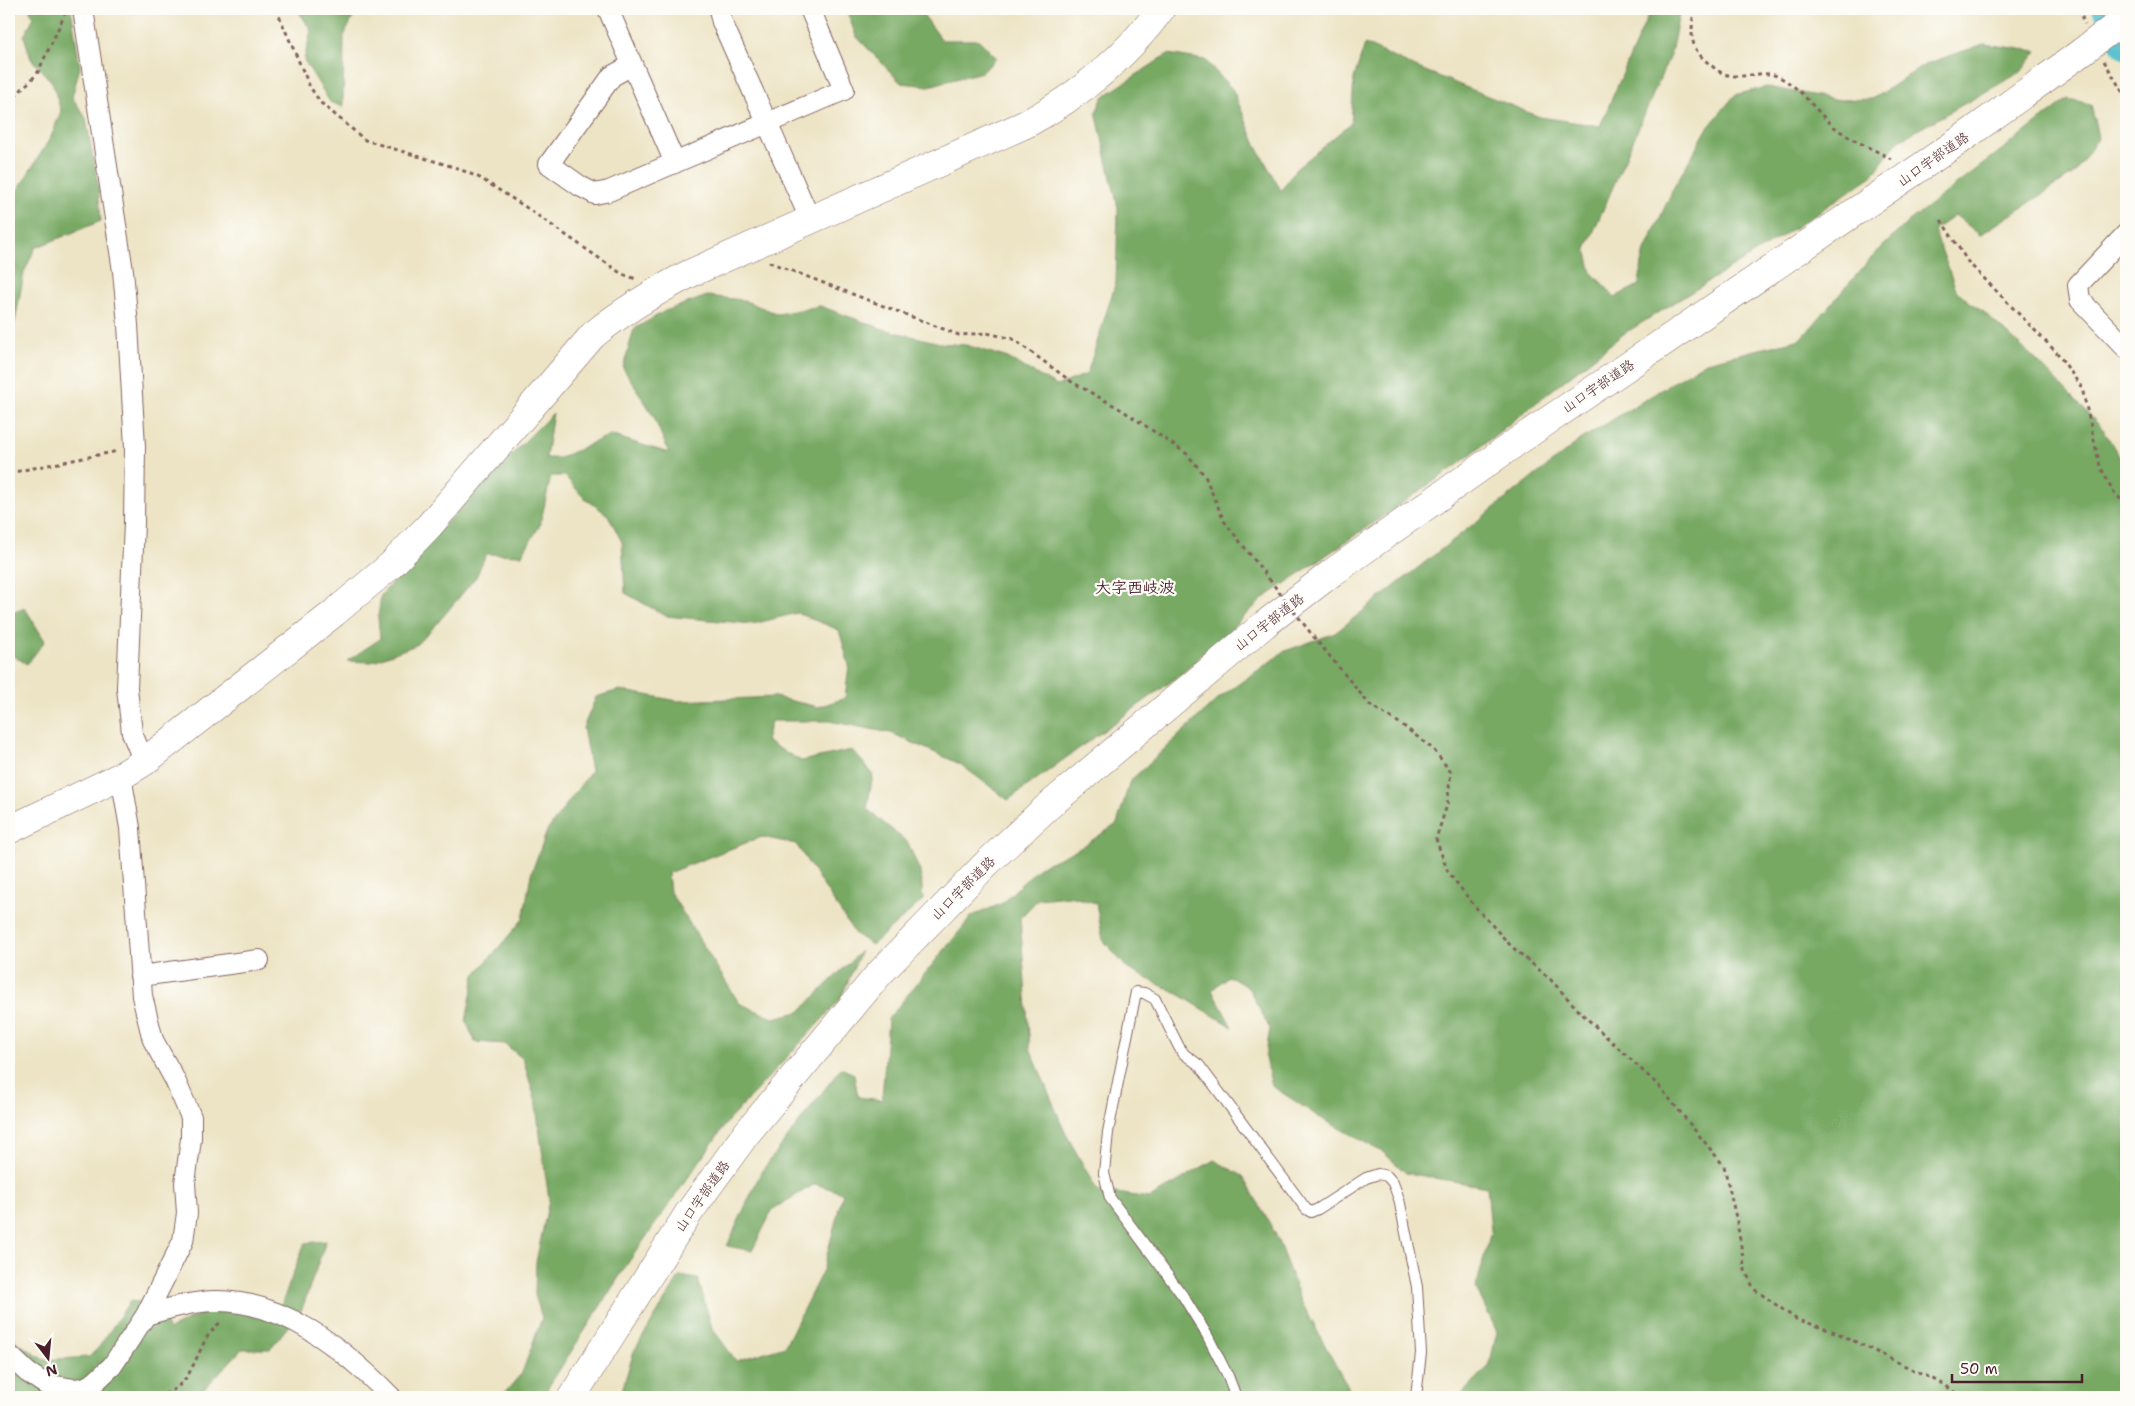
<svg xmlns="http://www.w3.org/2000/svg" width="2135" height="1406" viewBox="0 0 2135 1406" font-family="'Shantell Sans','Klee One',sans-serif">
<style>
.forest{fill:#77a964;stroke:#606448}
.lines{fill:none;stroke-linecap:round;stroke-linejoin:round}
.river{stroke:#54c0cd;stroke-width:31}
.lane-casing{stroke:#836461;stroke-width:12}
.street-casing{stroke:#836461;stroke-width:22}
.secondary-casing{stroke:#836461;stroke-width:29}
.primary-casing{stroke:#836461;stroke-width:29}
.path{stroke:#836461;stroke-width:3;stroke-dasharray:4 4;stroke-linecap:butt}
.lane{stroke:#fff;stroke-width:10}
.street{stroke:#fff;stroke-width:20}
.secondary{stroke:#fff;stroke-width:28}
.primary{stroke:#fff;stroke-width:28}
.primary-bridge-casing{stroke:#836461;stroke-width:29;stroke-linecap:butt}
.path-bridge{stroke:#836461;stroke-width:3;stroke-dasharray:4 4;stroke-linecap:butt}
.primary-bridge{stroke:#fff;stroke-width:28}
.labels{text-anchor:middle;dominant-baseline:central;stroke-width:4.5;stroke-linejoin:round;paint-order:stroke}
.street-label{font-size:14px;fill:#4a1f2b;stroke:#fdfcf7}
.quarter-label{font-size:16px;font-weight:bold;fill:#4a1f2b;stroke:#fdfcf7}
</style>
<rect width="100%" height="100%" fill="#fdfcf7"/>
<filter id="ink" filterUnits="userSpaceOnUse"><feTurbulence type="fractalNoise" baseFrequency=".02" numOctaves="2"/><feDisplacementMap in="SourceGraphic" scale="10" xChannelSelector="R" yChannelSelector="G"/><feConvolveMatrix kernelMatrix="1 2 1 2 8 2 1 2 1" color-interpolation-filters="sRGB"/></filter>
<filter id="wash" filterUnits="userSpaceOnUse"><feTurbulence type="fractalNoise" baseFrequency=".0096" numOctaves="4" result="noise"/><feDisplacementMap in="SourceGraphic" scale="20" xChannelSelector="R" yChannelSelector="G"/><feGaussianBlur stdDeviation="1.12" result="paint"/><feColorMatrix in="noise" values="0 0 0 0 0 0 0 0 0 0 0 0 0 0 0 0 0 1.4 0 .05"/><feComposite in="paint" operator="in"/></filter>
<g filter="url(#wash)">
<rect width="100%" height="100%" fill="#ede4c5"/>
<path class="forest" d="M29 9H71L80 67 72 97 86 118 98 185 101 221 35 248 24 273 15 322 9 326V204L51 137 61 111 52 82 31 59 24 36 34 17Z
M297 9H357L344 36 343 107 330 102 304 60 311 30Z
M846 9H919L942 40H979L997 58 982 72 929 86 901 83 856 36Z
M1649 9H1680L1671 53 1586 249 1592 273 1615 297 1639 285 1643 255 1673 189 1707 129 1735 95 1767 87 1840 100 1872 99 1926 64 1984 44 2037 51 2021 72 1898 141 1872 176 1784 235 1622 335 1456 466 1264 598 1183 673 1008 800 960 764 891 733 829 721H771L766 741 801 761 852 750 873 774 867 809 908 843 921 874 923 900 872 945 855 934 796 844 761 837 668 873 670 892 739 1003 773 1018 799 1012 861 951 840 1000 728 1121 630 1260 542 1397H501L522 1373 542 1318 535 1295 536 1262 549 1200 535 1099 523 1059 505 1044 475 1042 466 1021 475 975 523 919 531 874 547 831 591 771 583 728 596 697 619 690 678 701 775 697 818 707 845 698 849 665 839 630 797 613 753 624 666 616 625 593 622 542 608 515 583 497 565 476H551L540 525 522 555 486 554 476 577 435 626 416 645 371 662 347 661 380 639 378 617 381 595 480 486 553 413 546 458H560L610 435 669 453 653 415 623 368 634 329 665 311 707 296 743 300 778 314 820 306 883 329 940 343 966 345 1008 358 1057 386 1087 374 1116 282 1118 208 1096 112 1103 97 1168 54 1205 60 1233 90 1256 145 1281 191 1295 170 1351 123 1354 78 1365 44 1408 64 1540 117 1600 126 1647 18Z
M2068 99 2091 104 2098 138 2075 173 1980 235 1955 215 1934 230 1957 292 1987 315 2035 359 2103 429 2126 468V1397H1459L1489 1366 1497 1332 1476 1288 1491 1231 1487 1187 1406 1173 1384 1153 1319 1117 1272 1086 1265 1058 1270 1029 1248 987 1228 976 1212 990 1232 1027 1180 995 1128 969 1103 940 1096 903 1069 896 1038 899 1020 918 1030 1048 1065 1132 1097 1190 1150 1198 1214 1160 1243 1176 1275 1233 1302 1303 1353 1397H620L634 1351 680 1276 698 1279 712 1328 736 1361 785 1346 823 1270 843 1193 815 1184 773 1209 752 1251 727 1246 761 1172 841 1068 854 1074 858 1097 882 1100 888 1019 972 916 1001 904 1039 867 1077 850 1117 824 1130 781 1219 698 1285 651 1335 633 1583 438 1706 362 1801 339 1871 258 1909 221Z
M25 608 45 641 27 664 9 653V614Z
M326 1241 302 1309 270 1349H242L201 1392 194 1397H9V1328L15 1341 44 1360 89 1357 99 1347 130 1301 160 1304 168 1330 198 1315 245 1297 281 1305 305 1243Z"/>
<g class="lines">
<path class="river" d="M2108 9 2126 44"/>
</g>
</g>
<g filter="url(#ink)">
<g class="lines">
<defs>
<path id="lane" d="M1236 1397 1228 1376 1207 1335 1183 1296 1110 1198 1104 1173 1108 1132 1136 992 1144 993 1155 999 1179 1047 1184 1054 1199 1065 1306 1209 1311 1212 1318 1209 1366 1178 1378 1174 1387 1176 1393 1183 1399 1199 1417 1287 1421 1353 1416 1397"/>
<path id="street" d="M83 9 123 271 128 325 135 447 134 523 127 688 132 733 144 762
M608 9 675 163
M719 9 722 22 810 219
M632 65 612 76 549 164 580 186 595 194 609 191 844 90 810 9
M2126 234 2078 285 2080 300 2126 348
M140 976 259 960
M146 1315C168 1309 190 1302 213 1301 283 1299 345 1350 391 1397
M9 1355 27 1372 45 1384 74 1389 84 1388 95 1382 112 1366 146 1315 183 1241 187 1213 185 1183 191 1139V1117L175 1080 153 1040 142 996 130 828 121 776"/>
<path id="secondary" d="M9 830 121 776 144 762 334 613 390 566 429 526 593 335C624 310 656 291 691 273L1026 124C1080 95 1125 58 1161 9"/>
<path id="primary" d="M572 1397 688 1214 746 1134 879 974 988 862 1045 809 1265 624 1333 572 1518 441 1959 141 2075 57"/>
</defs>
<use href="#lane" class="lane-casing"/>
<use href="#street" class="street-casing"/>
<use href="#secondary" class="secondary-casing"/>
<use href="#primary" class="primary-casing"/>
<path class="path" d="M276 9 310 87 321 103 365 140 457 168 480 178 524 206 622 274 636 279
M1694 9C1691 36 1688 48 1712 66 1719 72 1726 76 1736 76 1752 77 1765 69 1781 78 1804 90 1817 114 1837 129 1853 141 1874 149 1891 159
M2078 9 2085 24
M2104 61 2126 98
M9 102 37 74 65 14
M1941 220 1968 262 2058 354 2082 388 2100 466 2113 491 2126 505
M769 262 959 335 987 333 1013 339 1072 382 1122 410 1187 454 1205 476 1224 521 1269 579
M9 473 118 451
M1313 636 1370 705 1401 724 1433 749 1451 772 1447 805 1436 839 1448 872 1473 904 1511 946 1550 979 1580 1012 1659 1086 1724 1166 1737 1222 1745 1270 1754 1289 1796 1319 1835 1332 1945 1385 1961 1397
M157 1397C190 1387 191 1366 206 1339 210 1332 217 1326 222 1320"/>
<use href="#lane" class="lane"/>
<use href="#street" class="street"/>
<use href="#secondary" class="secondary"/>
<use href="#primary" class="primary"/>
<defs>
<path id="primary-bridge" d="M2075 57 2126 18"/>
</defs>
<use href="#primary-bridge" class="primary-bridge-casing"/>
<path class="path-bridge" d="M1269 579 1313 636"/>
<use href="#primary-bridge" class="primary-bridge"/>
</g>
</g>
<g class="labels">
<g class="street-label">
<text transform="translate(1933 159) rotate(-35)">山口宇部道路</text>
<text transform="translate(1598 386) rotate(-34)">山口宇部道路</text>
<text transform="translate(1269 622) rotate(-38)">山口宇部道路</text>
<text transform="translate(963 888) rotate(-45)">山口宇部道路</text>
<text transform="translate(702 1196) rotate(-55)">山口宇部道路</text>
</g>
<g class="quarter-label">
<text x="1135" y="587">大字西岐波</text>
</g>
</g>
<rect width="2135" height="1406" fill="none" stroke="#fdfcf7" stroke-width="30"/>
<g transform="translate(48 1358) rotate(164)" stroke="#fdfcf7" stroke-width="4" paint-order="stroke">
<path d="M0-4L9 19L0 12L-9 19Z" fill="#4a1f2b"/>
<text y="-8" font-size="14" font-weight="bold" text-anchor="middle" fill="#4a1f2b">N</text>
</g>
<path d="M1952 1374v8h130v-8" fill="none" stroke="#4a1f2b" stroke-width="2.5"/>
<text x="1960" y="1374" font-size="15" fill="#4a1f2b" stroke="#fdfcf7" stroke-width="4" paint-order="stroke">50 m</text>
</svg>
